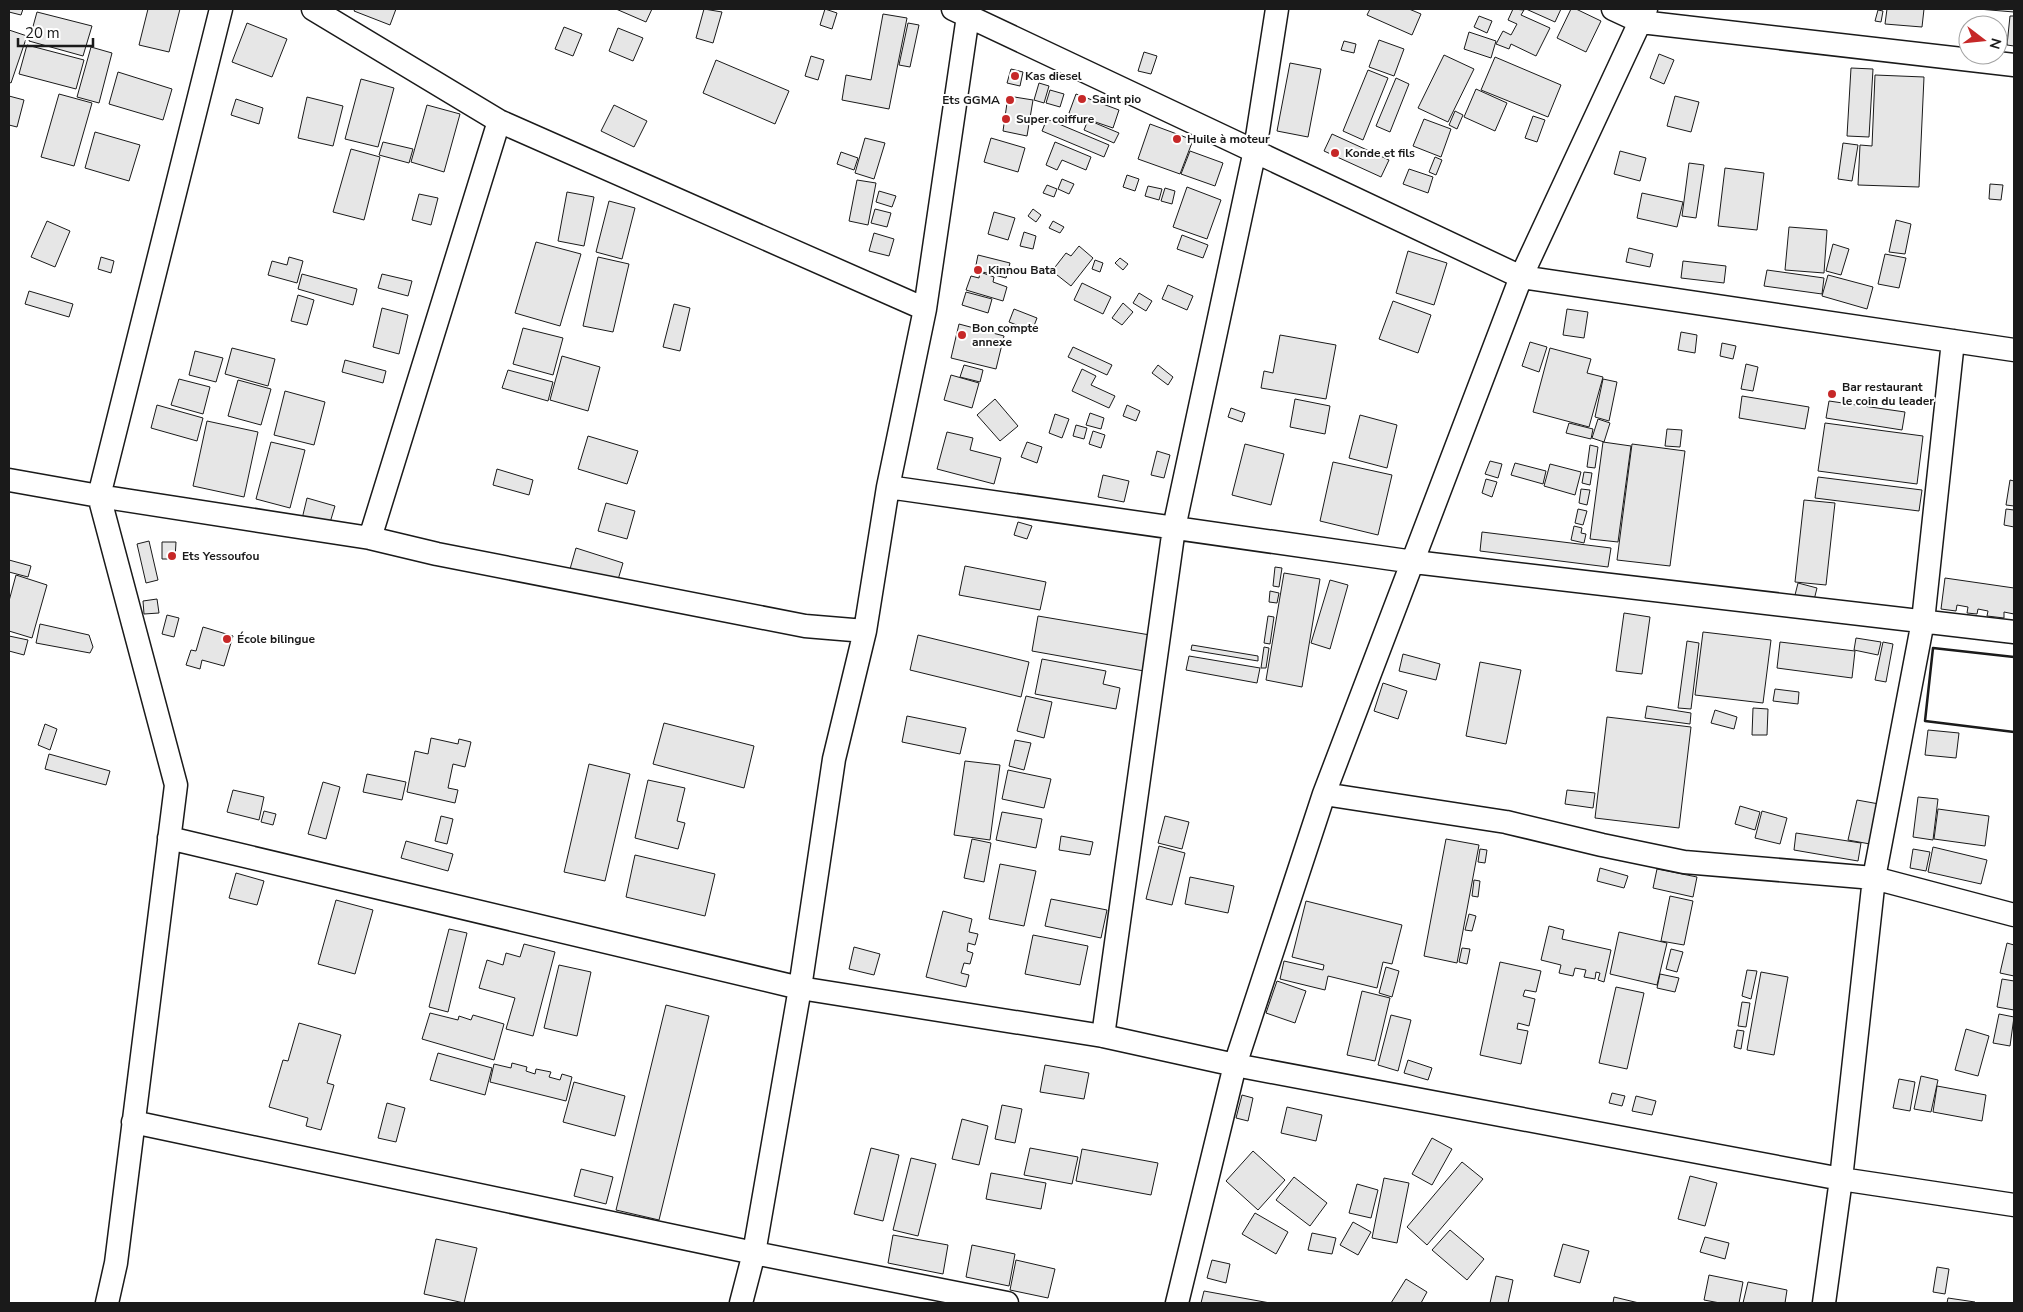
<svg xmlns="http://www.w3.org/2000/svg" width="2023" height="1312" viewBox="0 0 2023 1312" font-family="'Nunito Sans',sans-serif">
<style>
.building{fill:#e6e6e6;stroke:#1a1a1a}
.lines{fill:none;stroke-linecap:round;stroke-linejoin:round}
.street-casing{stroke:#1a1a1a;stroke-width:25}
.street{stroke:#fff;stroke-width:22}
.wall{stroke:#1a1a1a;stroke-width:2.5}
.poi-dot{fill:#c62828;stroke:#fff;stroke-width:2}
.labels{text-anchor:middle;dominant-baseline:central;stroke-width:4;stroke-linejoin:round;paint-order:stroke}
.poi-label{font-size:12px;font-weight:bold;fill:#1a1a1a;stroke:#fff;text-anchor:start}
</style>
<rect width="100%" height="100%" fill="#fff"/>
<path class="building" d="M9 9H23L21 15 9 12Z
M148 9H180L169 52 139 45Z
M355 9H396L390 25 354 11Z
M616 9H652L646 22Z
M704 9 722 12 713 43 696 38Z
M825 9 837 13 832 29 820 25Z
M1370 9H1409L1421 14 1412 35 1367 15Z
M1513 9 1524 10 1521 15 1550 28 1536 56 1511 44 1509 49 1496 44 1503 31 1511 35 1517 24 1508 20Z
M1526 9H1561L1555 22Z
M1571 9H1576L1601 21 1586 52 1557 38Z
M1887 9H1924L1922 27 1885 24Z
M1978 9H2014V12Z
M1878 10 1883 11 1881 22 1875 21Z
M37 12 92 26 83 56 29 41Z
M883 14 907 18 889 109 842 100 846 75 871 80Z
M1479 16 1492 21 1487 33 1474 27Z
M2010 16H2014V46L2007 45Z
M247 23 287 39 272 77 232 62Z
M908 23 919 25 910 67 899 65Z
M564 27 582 34 573 56 555 49Z
M618 28 643 38 633 61 609 51Z
M9 30 27 36 11 83 9 82Z
M1469 32 1496 41 1491 58 1464 49Z
M1379 40 1404 49 1394 76 1369 67Z
M1344 41 1356 44 1354 53 1341 50Z
M27 45 84 60 76 89 19 74Z
M91 47 112 53 99 103 77 97Z
M1144 52 1157 56 1151 74 1138 71Z
M1659 54 1674 60 1664 84 1650 78Z
M1444 55 1474 69 1448 122 1418 108Z
M811 56 824 60 818 80 805 76Z
M1495 57 1561 85 1548 117 1481 90Z
M716 60 789 91 775 124 703 93Z
M1290 63 1321 69 1308 137 1277 131Z
M1851 68 1873 69 1869 137 1847 136Z
M1011 69 1023 72 1020 86 1007 83Z
M1368 70 1388 78 1363 140 1343 131Z
M118 72 172 89 163 120 109 104Z
M1875 75 1924 77 1919 187 1858 185 1860 145 1872 146Z
M1396 78 1409 84 1390 132 1376 126Z
M361 79 394 88 378 147 345 139Z
M1039 83 1049 86 1044 103 1034 100Z
M1476 89 1507 103 1495 131 1464 117Z
M1050 90 1064 94 1060 107 1046 103Z
M59 94 92 103 74 166 41 157Z
M1076 94 1119 110 1113 128 1069 113Z
M9 96 24 100 17 127 9 125Z
M1008 96 1033 100 1027 136 1003 131Z
M1675 96 1699 102 1691 132 1667 126Z
M307 97 343 106 333 146 298 138Z
M236 99 263 108 259 124 231 115Z
M427 105 460 114 444 172 411 162Z
M614 105 647 121 634 147 601 131Z
M1455 111 1463 115 1457 129 1449 125Z
M1533 116 1545 120 1537 142 1525 138Z
M1047 119 1109 145 1104 157 1042 131Z
M1424 119 1451 129 1441 157 1413 146Z
M1088 120 1119 133 1114 143 1084 130Z
M1150 124 1193 140 1180 174 1138 159Z
M95 132 140 145 129 181 85 168Z
M1332 134 1389 160 1381 177 1324 151Z
M865 138 885 143 874 179 855 173Z
M991 138 1025 148 1018 172 984 162Z
M383 142 413 149 409 163 379 155Z
M1055 142 1091 157 1086 170 1062 160 1057 170 1046 165Z
M1843 143 1858 145 1852 181 1838 179Z
M351 149 380 157 364 220 333 212Z
M1190 151 1223 163 1215 186 1181 174Z
M1620 151 1646 158 1640 181 1614 174Z
M841 152 858 158 854 170 837 164Z
M1435 157 1442 160 1436 175 1429 172Z
M1689 163 1704 165 1696 218 1682 216Z
M1725 168 1764 173 1757 230 1718 226Z
M1409 169 1433 177 1428 193 1403 184Z
M1127 175 1139 179 1135 191 1123 187Z
M1062 179 1074 184 1069 194 1058 189Z
M857 180 876 183 868 225 849 221Z
M1990 184 2003 185 2001 200 1989 199Z
M1047 185 1057 189 1054 197 1043 193Z
M1148 186 1162 189 1159 200 1145 196Z
M1187 187 1221 200 1207 239 1173 227Z
M1165 188 1175 191 1172 204 1161 201Z
M879 191 896 196 892 207 876 202Z
M567 192 594 197 584 246 558 241Z
M1642 193 1683 202 1677 227 1637 218Z
M419 194 438 198 431 225 412 220Z
M609 201 635 208 622 259 596 252Z
M875 209 891 213 887 227 871 223Z
M1033 209 1041 215 1036 222 1028 216Z
M994 212 1015 218 1008 240 988 234Z
M1896 220 1911 224 1905 254 1889 252Z
M47 221 70 231 55 267 31 257Z
M1053 221 1064 227 1060 233 1049 228Z
M1789 227 1827 230 1824 273 1785 270Z
M1024 232 1036 236 1033 249 1020 246Z
M874 233 894 239 889 256 869 251Z
M1182 235 1208 245 1203 258 1177 249Z
M536 242 581 254 560 326 515 313Z
M1833 244 1849 249 1841 275 1826 271Z
M1079 246 1093 258 1071 286 1052 271 1066 253 1071 256Z
M1629 248 1653 254 1650 267 1626 262Z
M1408 251 1447 263 1434 305 1396 293Z
M1885 254 1906 258 1899 288 1878 284Z
M978 255 1010 263 1006 278 975 270Z
M101 257 114 261 111 273 98 269Z
M289 257 303 261 297 283 268 275 272 261 287 265Z
M598 257 629 264 613 332 583 326Z
M1120 258 1128 264 1123 270 1115 263Z
M1095 260 1103 263 1100 272 1092 269Z
M1683 261 1726 266 1724 283 1681 278Z
M1767 270 1824 278 1822 294 1764 286Z
M980 272 994 277 993 282 1007 287 1003 301 966 290 971 276 979 278Z
M302 274 357 289 353 305 298 289Z
M382 274 412 281 408 296 378 288Z
M1828 275 1873 287 1867 309 1822 296Z
M1082 283 1111 297 1103 314 1074 300Z
M1168 285 1193 296 1187 310 1162 299Z
M29 291 73 304 69 317 25 304Z
M966 292 992 299 988 313 962 305Z
M1139 293 1152 301 1146 311 1133 303Z
M298 295 314 300 307 325 291 321Z
M1393 301 1431 315 1418 353 1379 339Z
M1123 303 1133 312 1122 325 1112 318Z
M674 304 690 308 680 351 663 347Z
M382 308 408 315 399 354 373 347Z
M1014 309 1037 318 1032 331 1009 322Z
M1567 309 1588 312 1584 338 1563 335Z
M959 324 1004 336 996 369 951 358Z
M523 328 563 338 553 375 513 364Z
M1681 332 1697 335 1695 353 1678 350Z
M1280 335 1336 345 1326 399 1261 388 1264 371 1273 373Z
M1530 342 1547 347 1539 372 1522 366Z
M1722 343 1736 346 1733 359 1720 356Z
M1073 347 1112 365 1107 375 1068 357Z
M232 348 275 359 268 386 225 374Z
M1550 348 1591 359 1587 373 1603 377 1589 427 1533 412Z
M195 351 223 358 216 382 189 375Z
M562 356 600 367 588 411 550 400Z
M345 360 386 371 383 383 342 372Z
M1746 364 1758 367 1753 391 1741 389Z
M964 365 983 370 980 382 960 377Z
M1158 365 1173 377 1168 385 1152 373Z
M1082 369 1096 376 1091 385 1115 396 1109 408 1072 391Z
M508 370 553 382 548 401 502 388Z
M951 375 979 383 972 408 944 400Z
M179 379 210 387 203 414 171 405Z
M1603 379 1617 382 1609 421 1595 417Z
M238 380 271 389 261 425 228 416Z
M285 391 325 402 314 445 274 435Z
M1742 396 1809 407 1805 429 1739 418Z
M995 399 1018 426 1000 441 977 415Z
M1295 399 1330 406 1325 434 1290 427Z
M1829 401 1905 412 1902 430 1826 418Z
M157 405 203 418 197 441 151 428Z
M1127 405 1140 411 1136 421 1123 416Z
M1231 408 1245 413 1242 422 1228 417Z
M1090 413 1104 418 1101 429 1086 425Z
M1055 414 1069 419 1062 438 1049 433Z
M1360 415 1397 425 1387 468 1349 458Z
M1598 419 1610 423 1604 442 1592 438Z
M207 421 258 432 244 497 193 486Z
M1569 423 1593 429 1591 439 1566 433Z
M1825 423 1923 436 1917 484 1818 471Z
M1076 425 1087 428 1084 439 1073 436Z
M1667 429 1682 430 1680 447 1665 446Z
M1093 431 1105 435 1101 448 1089 444Z
M947 432 973 438 970 450 1001 458 994 484 937 469Z
M588 436 638 451 627 484 578 469Z
M271 442 305 450 290 508 256 499Z
M1027 442 1042 447 1037 463 1021 457Z
M1603 442 1631 446 1618 542 1590 539Z
M1245 444 1284 454 1271 505 1232 495Z
M1632 444 1685 451 1670 566 1617 560Z
M1590 445 1598 447 1595 468 1587 467Z
M1157 451 1170 455 1164 478 1151 475Z
M1490 461 1502 464 1498 478 1485 474Z
M1333 462 1392 475 1378 535 1320 521Z
M1515 463 1546 471 1543 484 1511 475Z
M1550 464 1581 472 1575 495 1544 486Z
M497 469 533 480 529 495 493 485Z
M1584 472 1592 473 1590 485 1582 483Z
M1103 475 1129 481 1124 502 1098 497Z
M1818 477 1922 490 1919 511 1815 498Z
M1486 479 1497 482 1492 497 1482 493Z
M2010 480 2014 481V506L2006 505Z
M1581 489 1590 490 1587 505 1579 503Z
M307 498 335 506 329 526 302 519Z
M1804 500 1835 503 1826 585 1795 582Z
M606 503 635 511 627 539 598 531Z
M1578 509 1587 511 1583 525 1575 523Z
M2006 509 2014 510V527L2004 525Z
M1018 522 1032 526 1027 539 1014 535Z
M1574 526 1582 528 1581 533 1586 534 1584 543 1571 540Z
M1482 532 1611 548 1608 567 1480 551Z
M149 541 158 580 146 583 137 544Z
M162 542H176L175 559H162Z
M576 548 623 563 617 583 570 569Z
M9 560 31 566 28 577 9 572Z
M965 566 1046 582 1040 610 959 595Z
M1275 567 1282 568 1279 587 1273 586Z
M1284 573 1320 579 1302 687 1266 680Z
M16 575 47 585 32 638 9 631V601Z
M1945 578 2014 588V614L2004 612V618L1987 616 1988 611 1978 609 1977 614 1967 613 1968 607 1957 605 1956 611 1941 609Z
M1330 580 1348 585 1330 649 1311 643Z
M1798 583 1817 588 1814 600 1795 595Z
M1270 591 1279 593 1277 603 1269 602Z
M157 599 159 613 144 614 143 601Z
M1624 613 1650 617 1642 674 1616 671Z
M167 615 179 618 174 637 162 634Z
M1038 616 1150 635 1144 671 1032 651Z
M1268 616 1274 617 1270 644 1264 643Z
M40 624 89 635 93 647 90 653 36 643Z
M203 627 233 636 224 666 202 660 200 669 186 665 191 650 196 651Z
M1703 632 1771 640 1763 703 1695 695Z
M918 635 1029 662 1021 697 910 670Z
M9 636 28 640 24 655 9 651Z
M1856 638 1881 642 1878 655 1854 650Z
M1687 641 1699 643 1691 709 1678 708Z
M1780 642 1855 651 1852 678 1777 668Z
M1883 642 1893 644 1886 682 1875 680Z
M1192 645 1258 656V661L1191 650Z
M1264 647 1269 648 1266 668H1261Z
M1403 654 1440 664 1436 680 1399 671Z
M1189 656 1260 668 1257 683 1186 670Z
M1042 659 1106 671 1103 684 1120 688 1116 709 1035 694Z
M1480 662 1521 670 1506 744 1466 736Z
M1383 683 1407 691 1398 719 1374 711Z
M1775 689 1799 692 1798 704 1773 701Z
M1026 696 1052 702 1044 738 1017 731Z
M1647 706 1691 713 1690 724 1645 718Z
M1753 708 1768 709 1767 735H1752Z
M1715 710 1737 717 1734 729 1711 723Z
M907 716 966 728 960 754 902 742Z
M1607 717 1691 727 1679 828 1595 818Z
M664 723 754 746 744 788 653 764Z
M45 724 57 729 50 750 38 745Z
M1928 730 1959 733 1956 758 1925 755Z
M431 738 458 744 459 739 471 742 465 767 453 764 448 788 458 790 455 803 407 792 415 751 428 754Z
M1015 740 1031 743 1024 770 1009 766Z
M49 754 110 771 106 785 45 769Z
M965 761 1000 765 990 840 954 835Z
M589 764 630 774 605 881 564 872Z
M1008 770 1051 779 1044 808 1002 799Z
M367 774 406 782 402 800 363 792Z
M648 780 685 788 677 821 685 823 678 849 635 838Z
M323 782 340 787 326 839 308 834Z
M233 790 264 797 259 820 227 812Z
M1567 790 1595 793 1593 808 1565 804Z
M1918 797 1938 799 1933 840 1913 837Z
M1857 800 1879 804 1870 844 1848 840Z
M1740 806 1760 812 1755 830 1735 824Z
M1938 809 1989 816 1985 846 1934 839Z
M264 811 276 814 273 825 261 822Z
M1762 811 1787 818 1780 844 1755 838Z
M1002 812 1042 819 1036 848 996 840Z
M441 816 453 819 447 844 435 841Z
M1165 816 1189 822 1182 849 1158 843Z
M1796 833 1861 843 1858 861 1794 850Z
M1061 836 1093 842 1090 855 1059 850Z
M972 839 991 843 984 882 964 878Z
M1446 839 1479 845 1457 963 1424 956Z
M406 841 453 854 448 871 401 858Z
M1159 846 1185 853 1172 905 1146 899Z
M1933 847 1987 860 1981 884 1928 872Z
M1480 849 1487 850 1485 863 1478 862Z
M1913 849 1930 852 1926 871 1910 868Z
M635 855 715 874 705 916 626 897Z
M1000 864 1036 871 1024 926 989 919Z
M1600 868 1628 876 1624 888 1597 881Z
M1657 869 1697 877 1693 897 1653 888Z
M236 873 264 881 257 905 229 898Z
M1190 877 1234 886 1228 913 1185 904Z
M1474 880 1480 881 1478 897 1472 896Z
M1670 896 1693 901 1684 945 1661 941Z
M1051 899 1107 910 1101 938 1045 926Z
M336 900 373 910 355 974 318 964Z
M1306 901 1402 925 1392 964 1383 962 1377 988 1328 976 1325 990 1280 979 1284 961 1323 970 1324 965 1292 957Z
M943 911 972 919 969 932 978 934 975 945 968 943 967 951 973 953 970 964 964 963 961 973 969 975 966 987 926 977Z
M1469 914 1476 916 1472 931 1465 930Z
M1549 926 1564 930 1562 939 1611 950 1604 982 1598 980 1600 973 1596 972 1595 979 1584 977 1586 970 1575 968 1573 976 1559 973 1561 965 1541 960Z
M449 929 467 933 448 1012 429 1007Z
M1619 932 1667 943 1657 985 1610 974Z
M1033 935 1088 946 1080 985 1025 974Z
M2007 943 2014 945V976L2000 973Z
M524 944 555 952 533 1036 506 1029 515 998 479 988 487 960 503 965 506 953 520 957Z
M854 947 880 954 874 975 849 969Z
M1462 948 1470 949 1467 964 1459 962Z
M1671 949 1683 952 1677 972 1666 969Z
M1500 962 1541 971 1536 992 1525 990 1523 996 1535 999 1529 1026 1518 1023 1517 1029 1528 1031 1521 1064 1480 1055Z
M559 965 591 972 577 1036 544 1028Z
M1386 967 1399 971 1392 997 1379 993Z
M1747 970 1757 971 1751 999 1742 996Z
M1761 972 1788 977 1774 1055 1747 1050Z
M1660 974 1679 978 1675 992 1657 988Z
M2002 979 2014 981V1010L1997 1007Z
M1277 981 1306 991 1295 1023 1266 1013Z
M1616 987 1644 993 1627 1069 1599 1063Z
M1362 991 1390 998 1375 1061 1347 1055Z
M1742 1002 1750 1003 1746 1027 1738 1026Z
M666 1005 709 1016 659 1220 616 1210Z
M430 1013 458 1020 459 1016 471 1020 473 1015 504 1024 494 1060 422 1039Z
M1999 1014 2014 1017 2010 1046 1993 1043Z
M1391 1015 1411 1020 1398 1071 1378 1065Z
M299 1023 341 1035 327 1083 334 1085 321 1130 306 1126 308 1118 269 1107 283 1060 288 1061Z
M1966 1029 1989 1036 1978 1076 1955 1070Z
M1737 1030 1744 1031 1741 1049 1734 1047Z
M438 1053 492 1068 485 1095 430 1080Z
M1408 1060 1432 1068 1428 1080 1404 1073Z
M512 1063 527 1067 526 1071 535 1074 536 1069 551 1072 549 1077 560 1080 562 1074 572 1077 566 1101 490 1082 494 1064 511 1068Z
M1045 1065 1089 1073 1084 1099 1040 1092Z
M1921 1076 1938 1080 1931 1112 1914 1109Z
M1899 1079 1915 1082 1910 1111 1893 1108Z
M574 1082 625 1096 615 1136 563 1122Z
M1937 1086 1986 1095 1982 1121 1933 1112Z
M1612 1093 1625 1096 1622 1106 1609 1103Z
M1242 1095 1253 1098 1248 1121 1236 1118Z
M1636 1096 1656 1101 1652 1115 1632 1111Z
M387 1103 405 1108 396 1142 378 1138Z
M1002 1105 1022 1109 1015 1143 995 1139Z
M1287 1107 1322 1115 1316 1141 1281 1133Z
M962 1119 988 1126 979 1165 952 1159Z
M1432 1138 1452 1149 1432 1185 1412 1174Z
M871 1148 899 1155 883 1221 854 1214Z
M1030 1148 1078 1157 1072 1184 1024 1175Z
M1082 1149 1158 1163 1151 1195 1076 1181Z
M1253 1151 1285 1180 1258 1210 1226 1181Z
M911 1158 936 1164 918 1236 893 1230Z
M1462 1162 1483 1179 1427 1245 1407 1227Z
M581 1169 613 1177 606 1204 574 1196Z
M991 1173 1046 1183 1041 1209 986 1199Z
M1690 1176 1717 1183 1705 1226 1678 1219Z
M1294 1177 1327 1203 1310 1226 1276 1200Z
M1384 1178 1409 1183 1397 1243 1372 1238Z
M1357 1184 1378 1190 1371 1218 1349 1213Z
M1255 1213 1288 1232 1276 1254 1242 1234Z
M1353 1222 1371 1232 1358 1255 1340 1245Z
M1450 1230 1484 1259 1467 1280 1432 1250Z
M1312 1233 1336 1238 1332 1254 1308 1250Z
M893 1235 948 1245 943 1274 888 1263Z
M1705 1237 1729 1243 1725 1259 1700 1252Z
M436 1239 477 1248 464 1303 424 1294Z
M1563 1244 1589 1251 1580 1283 1554 1276Z
M972 1245 1015 1254 1009 1286 966 1277Z
M1016 1260 1055 1269 1048 1298 1010 1290Z
M1212 1260 1230 1264 1226 1283 1207 1278Z
M1937 1267 1949 1269 1945 1294 1933 1292Z
M1709 1275 1743 1282 1739 1303H1720L1704 1300Z
M1496 1276 1513 1280 1508 1303H1490Z
M1406 1279 1427 1292 1421 1303H1391Z
M1748 1282 1787 1290 1785 1303H1743Z
M1204 1291 1270 1303H1201Z
M1614 1297 1639 1303H1613Z
M1948 1298 1975 1302V1303H1947Z"/>
<g class="lines">
<defs>
<path id="street" d="M313 9 499 121 925 309
M953 9 1521 277 2014 350
M1613 9 1641 22 2014 65
M9 480 99 496 221 9
M888 487 1414 562 2014 632
M370 538 499 121
M1324 794 1506 822 1602 845 1684 862 1874 878 2014 915
M169 838 800 988 1103 1036 1235 1065 1841 1179 2014 1205
M1103 1036 1174 528 1255 150 1277 9
M133 1122 754 1253 1007 1303
M107 1303 116 1263 176 785 99 496 370 538 437 554 805 626 865 631 888 487 925 309 969 9
M741 1303 754 1253 800 988 834 759 865 631
M1177 1303 1235 1065 1324 794 1521 277 1646 9
M1824 1303 1841 1179 1874 878 1923 621 1953 341"/>
</defs>
<use href="#street" class="street-casing"/>
<use href="#street" class="street"/>
<path class="wall" d="M2014 657 1933 648 1925 721 2014 732"/>
</g>
<g class="poi-dot">
<circle cx="1015" cy="76" r="5"/>
<circle cx="1082" cy="99" r="5"/>
<circle cx="1010" cy="100" r="5"/>
<circle cx="1006" cy="119" r="5"/>
<circle cx="1177" cy="139" r="5"/>
<circle cx="1335" cy="153" r="5"/>
<circle cx="978" cy="270" r="5"/>
<circle cx="962" cy="335" r="5"/>
<circle cx="1832" cy="394" r="5"/>
<circle cx="172" cy="556" r="5"/>
<circle cx="227" cy="639" r="5"/>
</g>
<g class="labels">
<g class="poi-label">
<text x="1025" y="76">Kas diesel</text>
<text x="1092" y="99">Saint pio</text>
<text x="1000" y="100" text-anchor="end">Ets GGMA</text>
<text x="1016" y="119">Super coiffure</text>
<text x="1187" y="139">Huile à moteur</text>
<text x="1345" y="153">Konde et fils</text>
<text x="988" y="270">Kinnou Bata</text>
<text x="972" y="328">Bon compte<tspan x="972" dy="14">annexe</tspan></text>
<text x="1842" y="387">Bar restaurant<tspan x="1842" dy="14">le coin du leader</tspan></text>
<text x="182" y="556">Ets Yessoufou</text>
<text x="237" y="639">École bilingue</text>
</g>
</g>
<rect width="2023" height="1312" fill="none" stroke="#1a1a1a" stroke-width="20"/>
<g transform="translate(1983 40) rotate(106)"><circle r="24" fill="#ffffff" stroke="#a3a3a3"/>
<path d="M0-4L9 19L0 12L-9 19Z" fill="#c62828"/>
<text y="-8" font-size="14" font-weight="bold" text-anchor="middle" fill="#1a1a1a">N</text>
</g>
<path d="M18 38v8h75v-8" fill="none" stroke="#1a1a1a" stroke-width="2.5"/>
<text x="25" y="38" font-size="15" fill="#1a1a1a" stroke="#ffffff" stroke-width="4" paint-order="stroke">20 m</text>
</svg>
